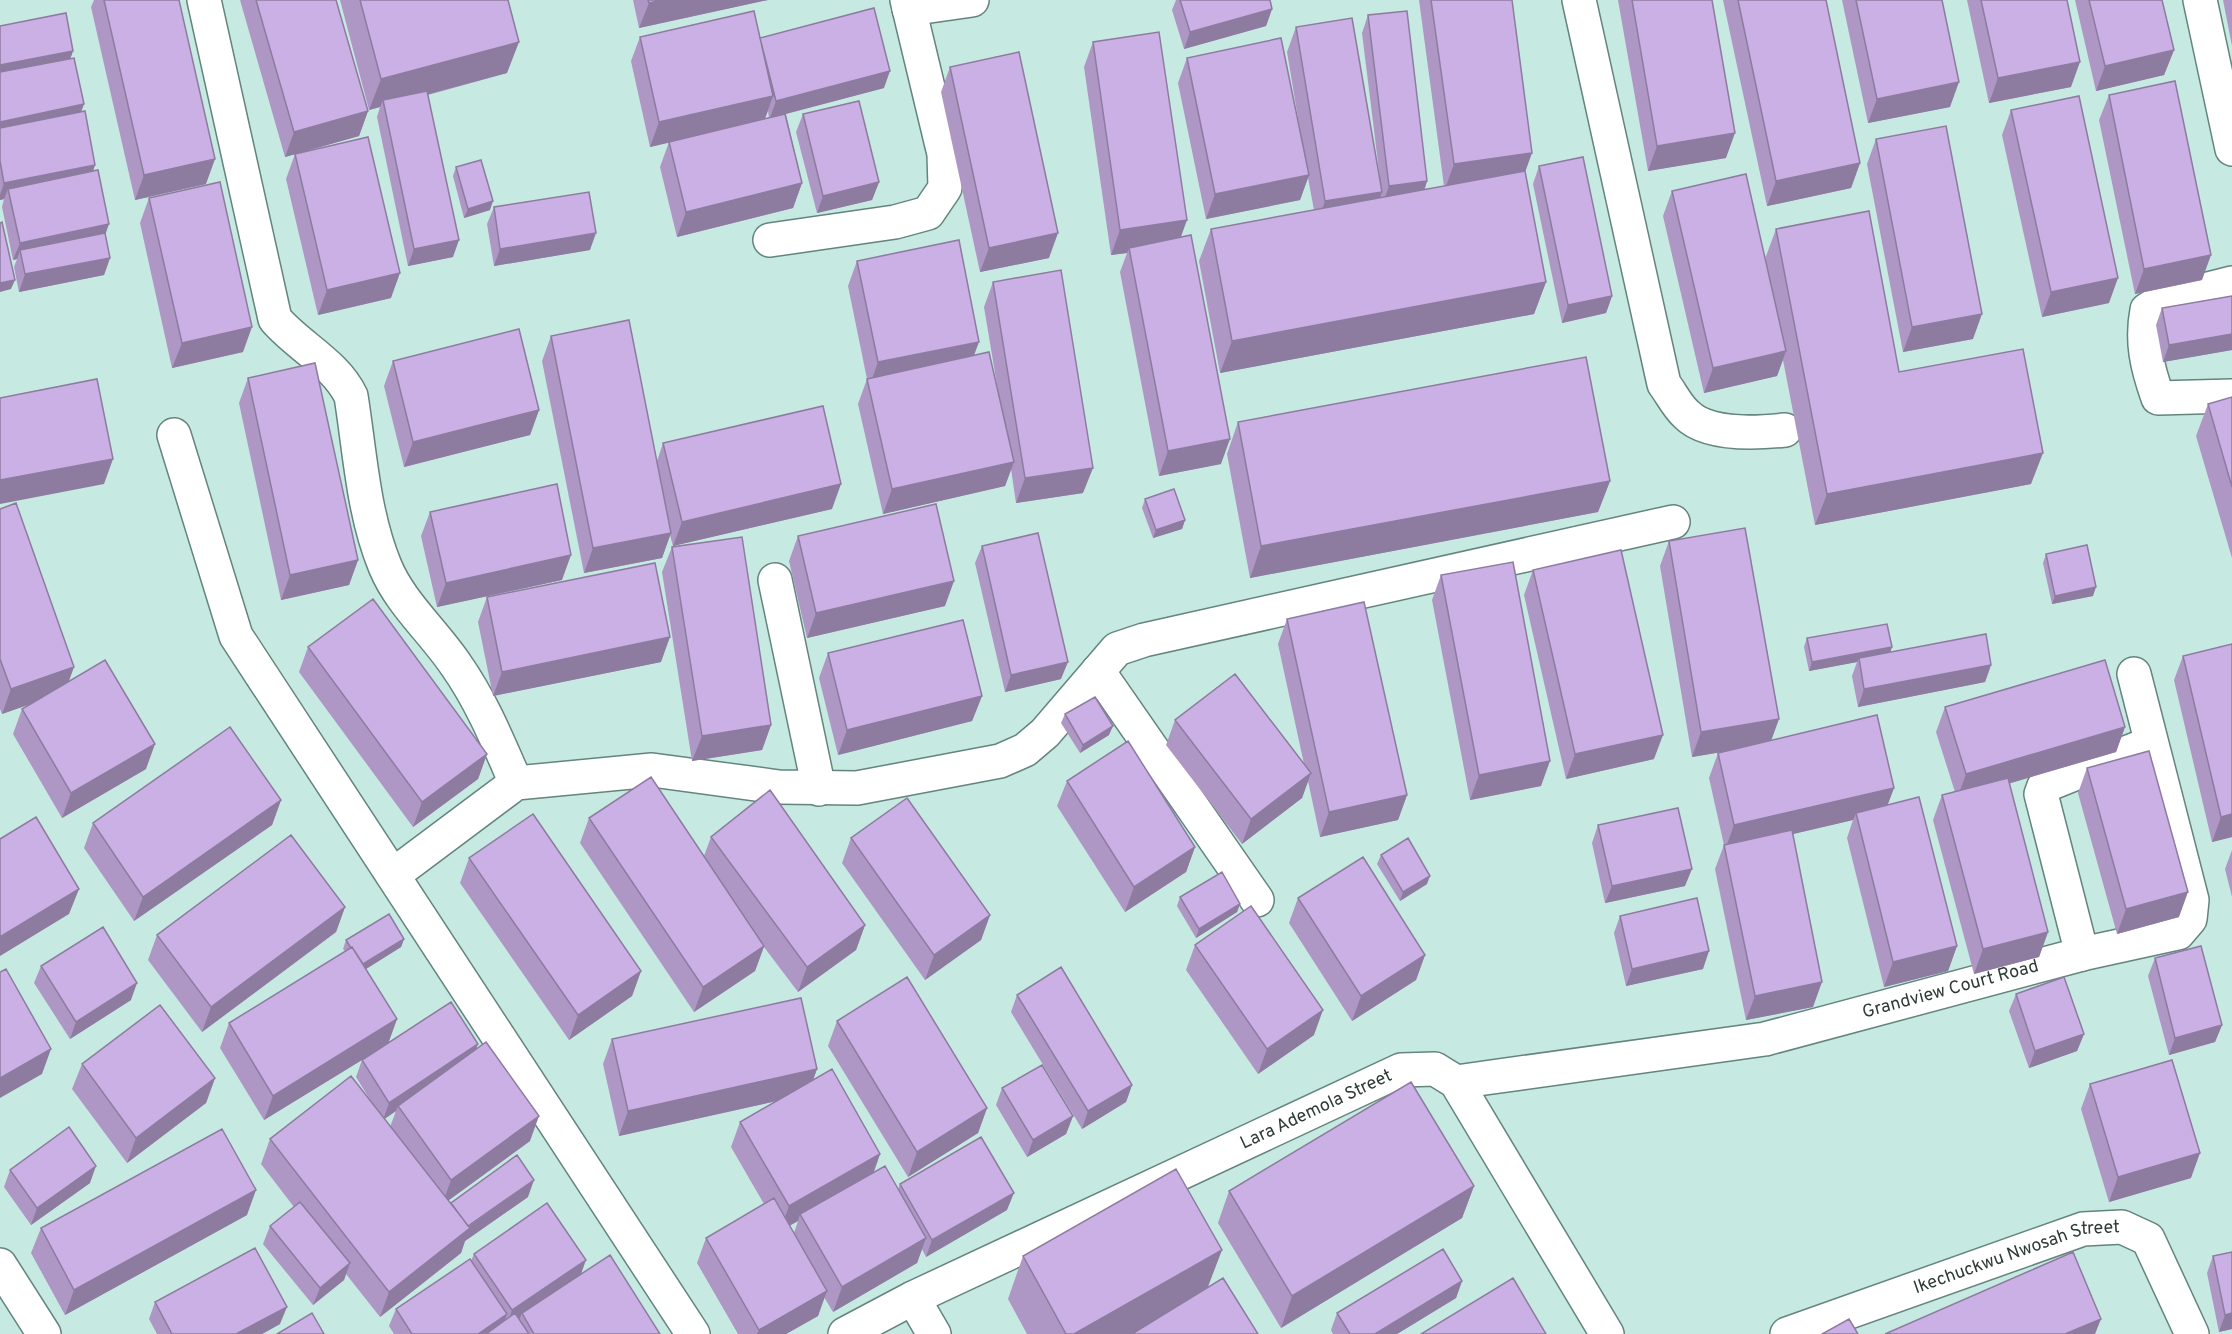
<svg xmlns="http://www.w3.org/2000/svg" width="2232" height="1334" viewBox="0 0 2232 1334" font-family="Overpass,sans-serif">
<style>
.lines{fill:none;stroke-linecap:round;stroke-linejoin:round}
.minor-casing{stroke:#64847e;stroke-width:36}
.minor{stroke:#fff;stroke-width:33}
.wall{fill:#ae97c4;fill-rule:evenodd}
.shaded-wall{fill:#8d7ba0}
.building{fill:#cab0e4;stroke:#8d7ba0;stroke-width:1.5}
.labels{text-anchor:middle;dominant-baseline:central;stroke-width:4.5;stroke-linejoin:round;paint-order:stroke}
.street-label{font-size:18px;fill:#2e3b38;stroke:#c6e9e2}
</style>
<rect width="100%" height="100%" fill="#c6e9e2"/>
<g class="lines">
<defs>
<g id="minor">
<path d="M204 0 275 319C299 347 335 363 351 396 360 452 363 513 385 566 400 603 434 632 456 665 482 702 498 742 516 783"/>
<path d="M1579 0 1664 384C1671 393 1677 406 1686 414 1707 436 1757 433 1785 430"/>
<path d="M2200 0 2232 149"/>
<path d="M909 9 972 0"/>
<path d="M770 240 895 222 928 213 945 188 944 154 907 0"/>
<path d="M2232 283 2161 301 2147 310C2141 342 2147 367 2158 398L2232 396"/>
<path d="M174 435 236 636 693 1334"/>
<path d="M775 580 819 789"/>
<path d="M1098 671 1257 900"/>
<path d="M393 875 516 783 652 770 779 787 857 788 1000 761 1025 750 1045 733 1117 649 1144 640 1673 522"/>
<path d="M2082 954 2041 794 2044 786 2151 743"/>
<path id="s1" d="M1456 1082 1765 1039 2082 954 2178 933 2190 919 2192 900 2134 674"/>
<path d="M0 1265 44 1334"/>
<path d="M913 1298 934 1334"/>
<path id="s2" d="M845 1334 913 1298 1401 1070 1435 1069 1456 1082 1607 1334"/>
<path id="s3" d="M1787 1334 2083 1229 2122 1227 2148 1239 2192 1334"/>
</g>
</defs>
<use href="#minor" class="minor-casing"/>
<use href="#minor" class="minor"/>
</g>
<path class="wall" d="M94 0H179L206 184 135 200 91 7Z
M240 0H336L368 111 359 136 285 157Z
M340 0H508L507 73 428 95 453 257 408 266 377 117 380 107 369 110Z
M633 0H768L639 28Z
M1176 0H1270L1272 9 1266 26 1184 49 1172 10Z
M1419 0H1512L1525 173 1546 282 1534 314 1220 373 1199 261 1211 229 1314 210 1308 178 1300 200 1206 219 1178 83 1187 58 1300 130 1287 52 1296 27 1380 179 1362 33 1368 15 1427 181 1425 189 1444 186Z
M1618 0H1712L1726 158 1648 171Z
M1723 0H1826L1860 163 1851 188 1767 206Z
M1842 0H1942L1950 107 1868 123Z
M1967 0H2067L2071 87 1989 103Z
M2075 0H2162L2174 50 2164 75 2096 91Z
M2223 0H2232V46Z
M0 26 73 51 70 59 84 104 81 112 95 165 93 171 110 258 104 275 19 292 14 267 17 259 13 260 2 207 4 199 0 200Z
M640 37 760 38 884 88 786 114 802 183 793 208 677 237 660 167 669 142H670L650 147 631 61ZM768 111 769 118 765 119Z
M1093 42 1181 237 1221 464 1159 476 1120 272 1127 253 1111 255 1084 67Z
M950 67 1049 258 980 272 941 92Z
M2109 95 2202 280 2135 294 2099 120Z
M2011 110 2109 303 2042 317 2002 135Z
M803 114 879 182 872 200 817 213 796 132Z
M1876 139 1973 339 1903 352 1867 164Z
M295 154 391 298 318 315 286 179Z
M1539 166 1612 296 1606 313 1562 323 1533 184Z
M456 167 490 210 464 218 453 176Z
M1672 191 1765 259 1776 229 1899 372 2031 484 1815 525 1783 360 1777 376 1704 393 1663 216Z
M149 198 243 352 172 368 140 223Z
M494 207 590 250 494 266 487 224Z
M857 261 975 355 998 391 984 307 993 282 1083 493 1016 503 1011 469 1005 486 883 514 858 404 867 379 848 286Z
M2232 296V350L2163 362 2156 325 2162 308Z
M551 336 657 461 663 443 832 509 673 546 670 535 662 558 584 573 542 361Z
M393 361 539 410 530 435 404 467 384 386Z
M248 378 358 560 349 585 281 600 239 403Z
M2232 397V558L2196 436 2208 404Z
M1238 422 1610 481 1598 512 1250 578 1227 454Z
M1145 499 1185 520 1182 529 1153 538 1142 508Z
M0 509 69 681 146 769 62 818 13 734 22 709 30 704 2 714 0 709Z
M430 512 562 580 437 607 421 536Z
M798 536 945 606 807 638 789 561Z
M1669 541 1771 740 1894 788 1887 805 1957 946 1948 971 1884 987 1847 838 1853 820 1793 834 1813 1007 1746 1020 1715 869 1724 845 1709 778 1718 753 1721 752 1692 757 1660 566Z
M982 546 1061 679 1005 692 975 563Z
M672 547 771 725 762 750 692 761 662 572Z
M2046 554 2093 596 2052 604 2043 563Z
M1533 570 1654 759 1566 779 1524 595Z
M1441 575 1541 786 1470 800 1432 600Z
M487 597 661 662 493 696 478 622Z
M1287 619 1407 795 1398 820 1320 837 1308 781 1302 798 1242 844 1166 745 1175 720 1304 764 1278 644Z
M1807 638 1892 647 1890 652 1991 665 1985 682 1858 707 1852 676 1857 662 1809 671 1804 647Z
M308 647 487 754 478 779 413 827 299 672Z
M828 653 982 696 972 721 838 755 819 678Z
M2183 656 2232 837 2212 842 2174 680Z
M1945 707 2125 727 2116 752 2009 783 2048 932 2039 957 1974 974 1933 820 1942 795 1955 792 1936 732Z
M1065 714 1109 735 1080 753 1061 723Z
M2087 768 2179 917 2117 934 2078 793Z
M1067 781 1195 847 1186 872 1125 912 1057 806Z
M281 800 272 825 134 921 84 848 93 823Z
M589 818 704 856 711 837 865 925 856 950 798 992 764 947 755 971 694 1012 580 843Z
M1598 825 1685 886 1605 903 1592 843Z
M851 838 990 915 981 940 925 980 842 863Z
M2232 850V897L2225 869Z
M1381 855 1427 884 1400 901 1377 864Z
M469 858 641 971 632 996 569 1040 460 883Z
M1180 897 1240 904 1237 912 1196 938 1177 906Z
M1298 898 1425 955 1416 980 1352 1021 1289 923Z
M345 907 336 932 202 1032 148 960 157 935Z
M1620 916 1703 969 1626 986 1614 933Z
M404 939 401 947 366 969 397 1019 388 1043 476 1050 530 1141 448 1201 451 1204 528 1197 465 1241 461 1253 380 1317 346 1274 344 1280 313 1305 263 1244 270 1226 294 1207 261 1164 270 1139 372 1103 356 1077 362 1060 264 1120 220 1048 229 1023 345 951 343 949 346 940ZM396 1111 390 1127 384 1119Z
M1195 945 1314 1035 1258 1074 1186 970Z
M2155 958 2222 1025 2215 1042 2169 1055 2148 976Z
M41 966 131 1000 70 1039 34 983Z
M2016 994 2084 1034 2077 1051 2029 1068 2009 1011Z
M1017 995 1132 1085 1126 1102 1082 1129 1011 1012Z
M837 1021 987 1108 978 1133 908 1177 828 1046Z
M612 1039 817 1069 813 1080 880 1154 874 1172 898 1189 900 1184 1007 1210 926 1257 922 1249 917 1263 833 1312 824 1297 818 1316 786 1334H738L697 1263 706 1238 764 1204 731 1147 740 1122 777 1101 619 1136 603 1064ZM798 1221 794 1233 789 1226Z
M82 1064 215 1078 206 1103 127 1163 72 1089Z
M2090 1084 2191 1178 2109 1202 2081 1109Z
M1002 1088 1073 1116 1066 1134 1027 1157 996 1105Z
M10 1170 90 1183 31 1225 4 1187Z
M1474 1186 1462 1218 1281 1328 1218 1223 1229 1191Z
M247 1215 65 1315 31 1253 41 1228Z
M2232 1252V1329L2219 1332 2207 1273 2213 1256Z
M474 1254 580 1275 660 1334H394L389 1326 396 1309 471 1261Z
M1023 1256 1208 1287 1258 1334H1027L1008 1299Z
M1462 1281 1456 1298 1397 1334H1333L1331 1330 1337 1313Z
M155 1302 280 1324 262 1334H157L149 1319Z"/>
<path class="shaded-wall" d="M662 0H768L639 28 649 3Z
M1272 9 1266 26 1184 49 1190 32Z
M519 42 507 73 384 106 383 100 380 107 369 110 381 79Z
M2174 50 2164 75 2096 91 2105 66Z
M73 51 67 68 0 81V65Z
M2080 62 2071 87 1989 103 1998 78Z
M890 71 884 88 770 118 776 101Z
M1959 82 1950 107 1868 123 1877 99Z
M773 96 764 121 650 147 659 122Z
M84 104 77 122 0 138V122Z
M368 111 359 136 285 157 294 132Z
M1735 133 1726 158 1648 171 1657 146Z
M1532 153 1523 178 1445 189 1454 164Z
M215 159 206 184 135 200 144 175Z
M1860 163 1851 188 1767 206 1776 181Z
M95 165 89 182 8 189 4 199 0 200V195L4 183Z
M1309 175 1300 200 1206 219 1215 194Z
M1427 181 1421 198 1383 203 1389 186Z
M879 182 872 200 817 213 823 196Z
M802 183 793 208 677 237 686 212Z
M1382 192 1373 217 1316 226 1325 201Z
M493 201 490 210 464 218 468 209Z
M1187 220 1178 245 1129 248 1127 253 1111 255 1120 230Z
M109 224 103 241 20 250 17 259 13 260 20 243Z
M596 233 590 250 494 266 500 249Z
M1058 233 1049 258 980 272 989 248Z
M459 240 453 257 408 266 414 249Z
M2211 255 2202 280 2135 294 2144 269Z
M110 258 104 275 19 292 25 274Z
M400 273 391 298 318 315 327 290Z
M2118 278 2109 303 2042 317 2051 292Z
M15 280 11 289 0 292V283Z
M1546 282 1534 314 1220 373 1232 341Z
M1612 296 1606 313 1562 323 1568 305Z
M1982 314 1973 339 1903 352 1912 327Z
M252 327 243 352 172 368 182 343Z
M2232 334V350L2163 362 2169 345Z
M979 342 970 366 869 387 878 362Z
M1786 351 1777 376 1704 393 1713 368Z
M539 410 530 435 404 467 413 442Z
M1230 439 1221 464 1159 476 1168 451Z
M2043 453 2031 484 1815 525 1827 494Z
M113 459 104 484 0 504V480Z
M1014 462 1005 486 883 514 892 489Z
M1093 468 1083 493 1016 503 1025 478Z
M1610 481 1598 512 1250 578 1261 546Z
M841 484 832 509 673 546 682 522Z
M1185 520 1182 529 1153 538 1156 530Z
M671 533 662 558 584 573 593 548Z
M571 555 562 580 437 607 446 583Z
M358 560 349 585 281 600 290 575Z
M954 581 945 606 807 638 816 613Z
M2096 587 2093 596 2052 604 2055 596Z
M670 637 661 662 493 696 502 672Z
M1892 647 1889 656 1859 658 1857 662 1809 671 1812 662Z
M1068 662 1061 679 1005 692 1011 675Z
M1991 665 1985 682 1858 707 1864 689Z
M74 667 65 692 2 714 11 689Z
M982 696 972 721 838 755 847 730Z
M1779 719 1770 744 1692 757 1701 732Z
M771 725 762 750 692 761 702 736Z
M1113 726 1109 735 1080 753 1083 745Z
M2125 727 2116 752 1957 799 1966 774Z
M1663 735 1654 759 1566 779 1575 754Z
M155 744 146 769 62 818 71 793Z
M487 754 478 779 413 827 422 802Z
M1550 761 1541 786 1470 800 1479 775Z
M1311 773 1302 798 1242 844 1251 819Z
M1894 788 1885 812 1856 813 1853 820 1725 850 1734 825Z
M1407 795 1398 820 1320 837 1329 812Z
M281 800 272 825 134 921 143 897Z
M2232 814V837L2212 842 2221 817Z
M1195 847 1186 872 1125 912 1134 887Z
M1692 869 1685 886 1605 903 1612 886Z
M1430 876 1427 884 1400 901 1403 892Z
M79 889 69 914 0 956V937Z
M2188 892 2179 917 2117 934 2126 909Z
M1240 904 1237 912 1196 938 1199 929Z
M345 907 336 932 202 1032 211 1007Z
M990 915 981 940 925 980 934 955Z
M865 925 856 950 798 992 807 967Z
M2048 932 2039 957 1974 974 1983 949Z
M404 939 401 947 358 974 361 965Z
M764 946 755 971 694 1012 703 987Z
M1957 946 1948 971 1884 987 1893 962Z
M1709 951 1703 969 1626 986 1632 969Z
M1425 955 1416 980 1352 1021 1361 996Z
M641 971 632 996 569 1040 578 1015Z
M1822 982 1813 1007 1746 1020 1755 996Z
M137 983 131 1000 70 1039 76 1022Z
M1323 1010 1314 1035 1258 1074 1267 1049Z
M397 1019 388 1044 264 1120 273 1096Z
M2222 1025 2215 1042 2169 1055 2175 1038Z
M2084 1034 2077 1051 2029 1068 2035 1051Z
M478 1044 472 1061 398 1106 396 1111 383 1120 389 1103Z
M51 1049 42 1074 0 1098V1078Z
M817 1069 808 1094 619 1136 628 1111Z
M215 1078 206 1103 127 1163 136 1138Z
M1132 1085 1126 1102 1082 1129 1088 1111Z
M987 1108 978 1133 908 1177 917 1152Z
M539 1116 530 1141 442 1205 451 1180Z
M1073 1116 1066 1134 1027 1157 1033 1140Z
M2200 1153 2191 1178 2109 1202 2118 1177Z
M880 1154 871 1179 800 1214 798 1221 780 1231 789 1206Z
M96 1166 90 1183 31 1225 37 1208Z
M534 1180 528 1197 465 1241 461 1253 380 1317 389 1292 468 1227Z
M1474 1186 1462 1218 1281 1328 1292 1296Z
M256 1190 247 1215 65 1315 74 1290Z
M1014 1193 1007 1210 926 1257 932 1240Z
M926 1238 917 1263 833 1312 842 1287Z
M1222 1250 1206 1292 1133 1334H1074Z
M586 1260 580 1277 522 1313 520 1318 506 1328 512 1310Z
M350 1263 344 1280 313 1305 320 1288Z
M1462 1281 1456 1298 1397 1334H1375Z
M827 1291 818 1316 786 1334H757L759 1330Z
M287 1307 280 1324 262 1334H236Z
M2232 1313V1329L2219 1332 2225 1315Z
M507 1314 501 1332 497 1334H478Z
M2101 1319 2095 1334H2065Z"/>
<path class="building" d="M104 0H179L215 159 144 175Z
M256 0H336L368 111 294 132Z
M360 0H508L519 42 381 79Z
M648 0H662L649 3Z
M1180 0H1270L1272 9 1190 32Z
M1431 0H1512L1532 153 1454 164Z
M1632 0H1712L1735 133 1657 146Z
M1738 0H1826L1860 163 1776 181Z
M1856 0H1942L1959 82 1877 99Z
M1981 0H2067L2080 62 1998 78Z
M2089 0H2162L2174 50 2105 66Z
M874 8 890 71 776 101 760 38Z
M754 11 773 96 659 122 640 37Z
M1407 11 1427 181 1389 186 1368 15Z
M66 13 73 51 0 65V26Z
M1352 18 1382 192 1325 201 1296 27Z
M1159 32 1187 220 1120 230 1093 42Z
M1281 38 1309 175 1215 194 1187 58Z
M1019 52 1058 233 989 248 950 67Z
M74 58 84 104 0 122V72Z
M2175 81 2211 255 2144 269 2109 95Z
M427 91 459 240 414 249 383 100Z
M2079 96 2118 278 2051 292 2011 110Z
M859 101 879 182 823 196 803 114Z
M85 111 95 165 4 183 0 161V128Z
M785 114 802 183 686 212 669 142Z
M1946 126 1982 314 1912 327 1876 139Z
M368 137 400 273 327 290 295 154Z
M1583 157 1612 296 1568 305 1539 166Z
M481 160 493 201 468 209 456 167Z
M98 170 109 224 20 243 8 189Z
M1525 171 1546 282 1232 341 1211 229Z
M1746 174 1786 351 1713 368 1672 191Z
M220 182 252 327 182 343 149 198Z
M589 192 596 233 500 249 494 207Z
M1869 211 1899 372 2023 349 2043 453 1827 494 1776 229Z
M2 222 15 280 0 283V223Z
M105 233 110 258 25 274 20 250Z
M1191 235 1230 439 1168 451 1129 248Z
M959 240 979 342 878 362 857 261Z
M1061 270 1093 468 1025 478 993 282Z
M2232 296V334L2169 345 2162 308Z
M629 320 671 533 593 548 551 336Z
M519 329 539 410 413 442 393 361Z
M989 352 1014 462 892 489 867 379Z
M1586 357 1610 481 1261 546 1238 422Z
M315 363 358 560 290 575 248 378Z
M97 379 113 459 0 480V398Z
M2232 397V487L2208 404Z
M823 406 841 484 682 522 663 443Z
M557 484 571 555 446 583 430 512Z
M1174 489 1185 520 1156 530 1145 499Z
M16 503 74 667 11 689 0 659V509Z
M936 504 954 581 816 613 798 536Z
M1745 528 1779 719 1701 732 1669 541Z
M1038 533 1068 662 1011 675 982 546Z
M742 537 771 725 702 736 672 547Z
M2087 545 2096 587 2055 596 2046 554Z
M1621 550 1663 735 1575 754 1533 570Z
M1513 562 1550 761 1479 775 1441 575Z
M655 563 670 637 502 672 487 597Z
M373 599 487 754 422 802 308 647Z
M1364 602 1407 795 1329 812 1287 619Z
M963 620 982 696 847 730 828 653Z
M1887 624 1892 647 1812 662 1807 638Z
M1986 634 1991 665 1864 689 1859 658Z
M2232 644V814L2221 817 2183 656Z
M105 660 155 744 71 793 22 709Z
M2105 660 2125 727 1966 774 1945 707Z
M1235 674 1311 773 1251 819 1175 720Z
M1095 697 1113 726 1083 745 1065 714Z
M1877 715 1894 788 1734 825 1718 753Z
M230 727 281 800 143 897 93 823Z
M1128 741 1195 847 1134 887 1067 781Z
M2149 751 2188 892 2126 909 2087 768Z
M651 777 764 946 703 987 589 818Z
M2008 778 2048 932 1983 949 1942 795Z
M770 790 865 925 807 967 711 837Z
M1919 797 1957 946 1893 962 1856 813Z
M907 798 990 915 934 955 851 838Z
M1678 808 1692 869 1612 886 1598 825Z
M533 814 641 971 578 1015 469 858Z
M36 817 79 889 0 937V839Z
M1792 830 1822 982 1755 996 1724 845Z
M291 835 345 907 211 1007 157 935Z
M1408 838 1430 876 1403 892 1381 855Z
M1363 857 1425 955 1361 996 1298 898Z
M1222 872 1240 904 1199 929 1180 897Z
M1697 898 1709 951 1632 969 1620 916Z
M1251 906 1323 1010 1267 1049 1195 945Z
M389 914 404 939 363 964 352 947 351 948 346 940Z
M103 927 137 983 76 1022 41 966Z
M2201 946 2222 1025 2175 1038 2155 958Z
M352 947 397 1019 273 1096 229 1023Z
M1061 967 1132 1085 1088 1111 1017 995Z
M6 969 51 1049 0 1078V972Z
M907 977 987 1108 917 1152 837 1021Z
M2064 977 2084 1034 2035 1051 2016 994Z
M801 998 817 1069 628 1111 612 1039Z
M451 1002 478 1044 389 1103 362 1060Z
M160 1005 215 1078 136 1138 82 1064Z
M486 1042 539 1116 451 1180 398 1106Z
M2172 1060 2200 1153 2118 1177 2090 1084Z
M1042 1065 1073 1116 1033 1140 1002 1088Z
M832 1069 880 1154 789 1206 740 1122Z
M351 1076 470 1228 389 1292 270 1139Z
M1411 1082 1474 1186 1292 1296 1229 1191Z
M69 1127 96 1166 37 1208 10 1170Z
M222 1129 256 1190 74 1290 41 1228Z
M981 1137 1014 1193 932 1240 900 1184Z
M517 1155 534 1180 468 1226 451 1203Z
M885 1166 926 1238 842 1287 800 1214Z
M1176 1169 1222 1250 1074 1334H1066L1023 1256Z
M774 1198 827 1291 759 1330 706 1238Z
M300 1202 350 1263 320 1288 270 1226Z
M547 1203 586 1260 512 1310 474 1254Z
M255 1248 287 1307 236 1334H172L155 1302Z
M1443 1249 1462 1281 1375 1334H1350L1337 1313Z
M2073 1252 2101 1319 2065 1334H1885Z
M2232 1252V1313L2225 1315 2213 1256Z
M610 1255 660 1334H534L522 1313Z
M470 1259 507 1314 478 1334H412L396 1309Z
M1223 1278 1258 1334H1132Z
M1513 1278 1546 1334H1421Z
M312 1313 324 1334H277Z
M515 1313 529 1334H486Z
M1849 1319 1858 1334H1822Z"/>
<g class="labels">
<g class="street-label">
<text stroke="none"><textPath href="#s1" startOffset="504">Grandview Court Road</textPath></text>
<text stroke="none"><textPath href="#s2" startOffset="522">Lara Ademola Street</textPath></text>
<text stroke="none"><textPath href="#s3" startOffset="243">Ikechuckwu Nwosah Street</textPath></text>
</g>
</g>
</svg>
